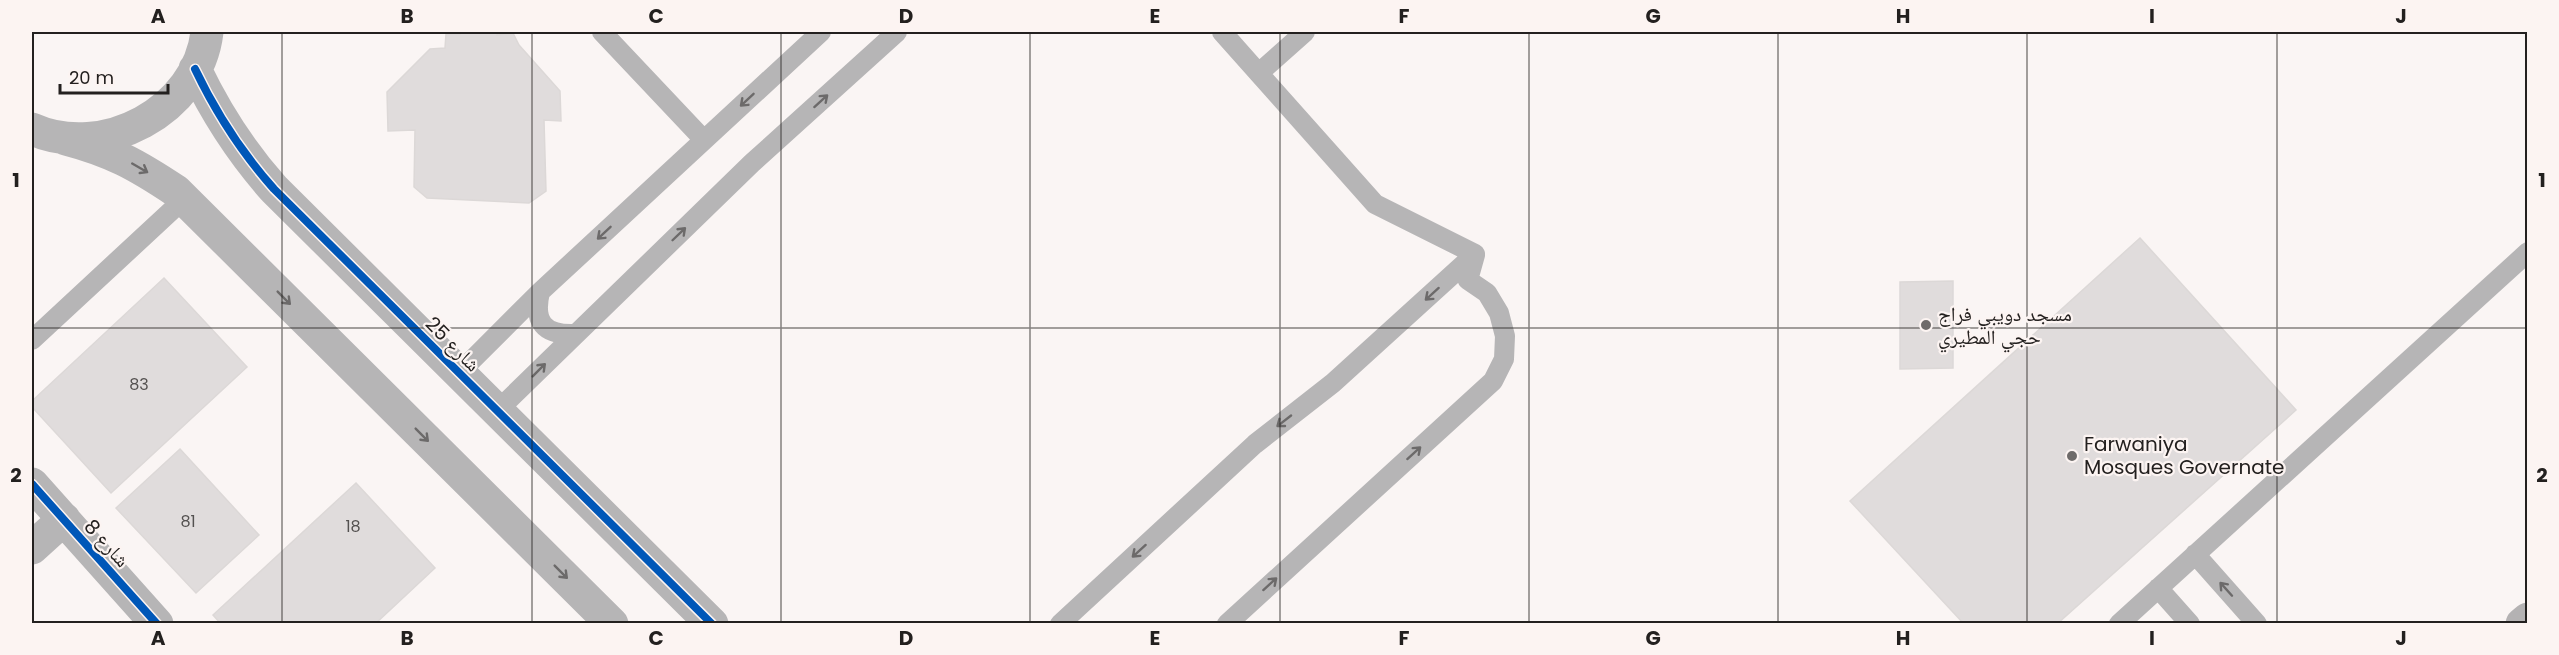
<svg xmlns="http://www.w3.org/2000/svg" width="2559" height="655" viewBox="0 0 2559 655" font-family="Poppins,'Noto Naskh Arabic',sans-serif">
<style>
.building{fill:#e0dcdc;stroke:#dcd8d7;stroke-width:1.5}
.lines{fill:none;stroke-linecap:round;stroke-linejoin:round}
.service{stroke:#b6b5b6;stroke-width:20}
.minor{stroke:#b6b5b6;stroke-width:33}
.tertiary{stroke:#b6b5b6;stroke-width:33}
.motorway{stroke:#b4b2b3;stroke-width:33}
.cycleway-casing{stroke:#fcf4f2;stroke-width:11}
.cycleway{stroke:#0057b8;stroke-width:8}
.oneway{stroke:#6c6a6a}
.grid{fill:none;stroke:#23201f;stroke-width:1.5;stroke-opacity:0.55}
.poi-dot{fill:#6e6b6a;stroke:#fcf4f2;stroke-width:2}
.labels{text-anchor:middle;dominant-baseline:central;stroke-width:4.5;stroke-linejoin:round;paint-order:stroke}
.number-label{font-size:16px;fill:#545150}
.poi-label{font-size:20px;fill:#23201f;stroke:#fcf4f2;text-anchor:start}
.street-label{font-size:20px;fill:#23201f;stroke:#fcf4f2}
.neatline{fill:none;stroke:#23201f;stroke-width:2}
.grid-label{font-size:20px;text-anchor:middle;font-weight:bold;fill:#23201f}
</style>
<rect width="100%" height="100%" fill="#faf5f4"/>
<path class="building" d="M460 32H497V35L513 33 519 45 560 91 561 121 544 120 546 191 529 203 427 198 414 187 415 130 388 131 387 92 430 49 445 48 446 34H460Z
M2140 238 2296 410 2057 624H1964L1850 501Z
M164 278 247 367 111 493 32 407V401Z
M1953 281V368L1900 369V282Z
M180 449 259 535 196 593 116 508Z
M356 483 435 568 375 624H221L213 615Z"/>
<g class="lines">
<path class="service" d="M602 32 704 140
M1222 32 1375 204 1475 254
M1260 72 1305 32
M540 292C533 322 544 335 574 334
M32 340 184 199
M459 373 540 292 821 32
M497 411 752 163 897 32
M2195 554 2257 624
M2158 588 2190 624
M1060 624 1255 444 1333 383 1475 254
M1227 624 1493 381 1504 359 1505 336 1499 313 1487 293 1468 280 1475 255
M2119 624 2528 252"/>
<path class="minor" d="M32 484 157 624
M32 548 64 519"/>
<path class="tertiary" d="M195 69C216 113 241 152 274 189L712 624
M32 129C103 161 198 111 207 32
M66 139C112 151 137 165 176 191L612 624"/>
<path class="motorway" d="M2522 624 2528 619"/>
<defs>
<path id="cycleway" d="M195 69C216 113 241 152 274 189L712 624
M32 484 157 624"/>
</defs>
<use href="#cycleway" class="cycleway-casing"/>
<use href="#cycleway" class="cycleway"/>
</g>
<defs><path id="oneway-shaft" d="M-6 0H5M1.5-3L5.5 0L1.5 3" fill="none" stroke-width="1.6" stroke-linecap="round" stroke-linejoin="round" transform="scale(1.5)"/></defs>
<g class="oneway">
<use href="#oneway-shaft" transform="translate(747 100) rotate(137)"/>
<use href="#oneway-shaft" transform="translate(821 101) rotate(-42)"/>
<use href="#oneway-shaft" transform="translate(140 168) rotate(30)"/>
<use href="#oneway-shaft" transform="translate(604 233) rotate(137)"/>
<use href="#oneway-shaft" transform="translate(679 234) rotate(-44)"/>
<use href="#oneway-shaft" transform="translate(1432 294) rotate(138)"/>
<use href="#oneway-shaft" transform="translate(284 298) rotate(45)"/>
<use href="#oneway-shaft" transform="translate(539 370) rotate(-45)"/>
<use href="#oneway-shaft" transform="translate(1284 421) rotate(142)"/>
<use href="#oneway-shaft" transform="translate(422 435) rotate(45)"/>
<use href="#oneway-shaft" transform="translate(1414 453) rotate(-42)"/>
<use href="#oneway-shaft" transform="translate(1139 551) rotate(138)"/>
<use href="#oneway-shaft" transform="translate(561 572) rotate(45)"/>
<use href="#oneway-shaft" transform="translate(1270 584) rotate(-42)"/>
<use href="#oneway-shaft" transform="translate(2226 589) rotate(-132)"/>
</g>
<path class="grid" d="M282 32V624M532 32V624M781 32V624M1030 32V624M1280 32V624M1529 32V624M1778 32V624M2027 32V624M2277 32V624M32 328H2528"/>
<g class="poi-dot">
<circle cx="1926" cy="325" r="6"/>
<circle cx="2072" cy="456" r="6"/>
</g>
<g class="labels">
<g class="number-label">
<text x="139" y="384">83</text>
<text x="188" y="521">81</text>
<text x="353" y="526">18</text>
</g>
<g class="poi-label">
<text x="1938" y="314">مسجد دويبي فراج<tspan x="1938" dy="23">حجي المطيري</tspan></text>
<text x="2084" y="444">Farwaniya<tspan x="2084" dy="23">Mosques Governate</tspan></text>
</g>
<g class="street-label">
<text transform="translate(453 344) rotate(45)">شارع 25</text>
<text transform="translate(107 543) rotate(48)">شارع 8</text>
</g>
</g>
<rect width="2559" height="655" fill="none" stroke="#fcf4f2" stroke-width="66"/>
<path d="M60 84v9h108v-9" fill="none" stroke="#23201f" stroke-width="3"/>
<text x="69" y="84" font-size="18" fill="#23201f" stroke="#fcf4f2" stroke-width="4.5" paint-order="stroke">20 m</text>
<rect x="33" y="33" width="2493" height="589" class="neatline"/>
<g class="grid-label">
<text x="158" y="23">A</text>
<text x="407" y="23">B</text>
<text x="656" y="23">C</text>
<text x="906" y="23">D</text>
<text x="1155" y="23">E</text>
<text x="1404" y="23">F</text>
<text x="1653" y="23">G</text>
<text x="1903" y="23">H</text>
<text x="2152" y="23">I</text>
<text x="2401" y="23">J</text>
<text x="16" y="187">1</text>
<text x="2542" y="187">1</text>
<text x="16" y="482">2</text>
<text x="2542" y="482">2</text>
<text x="158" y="645">A</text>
<text x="407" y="645">B</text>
<text x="656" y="645">C</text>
<text x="906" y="645">D</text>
<text x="1155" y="645">E</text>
<text x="1404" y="645">F</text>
<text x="1653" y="645">G</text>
<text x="1903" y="645">H</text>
<text x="2152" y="645">I</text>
<text x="2401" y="645">J</text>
</g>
</svg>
